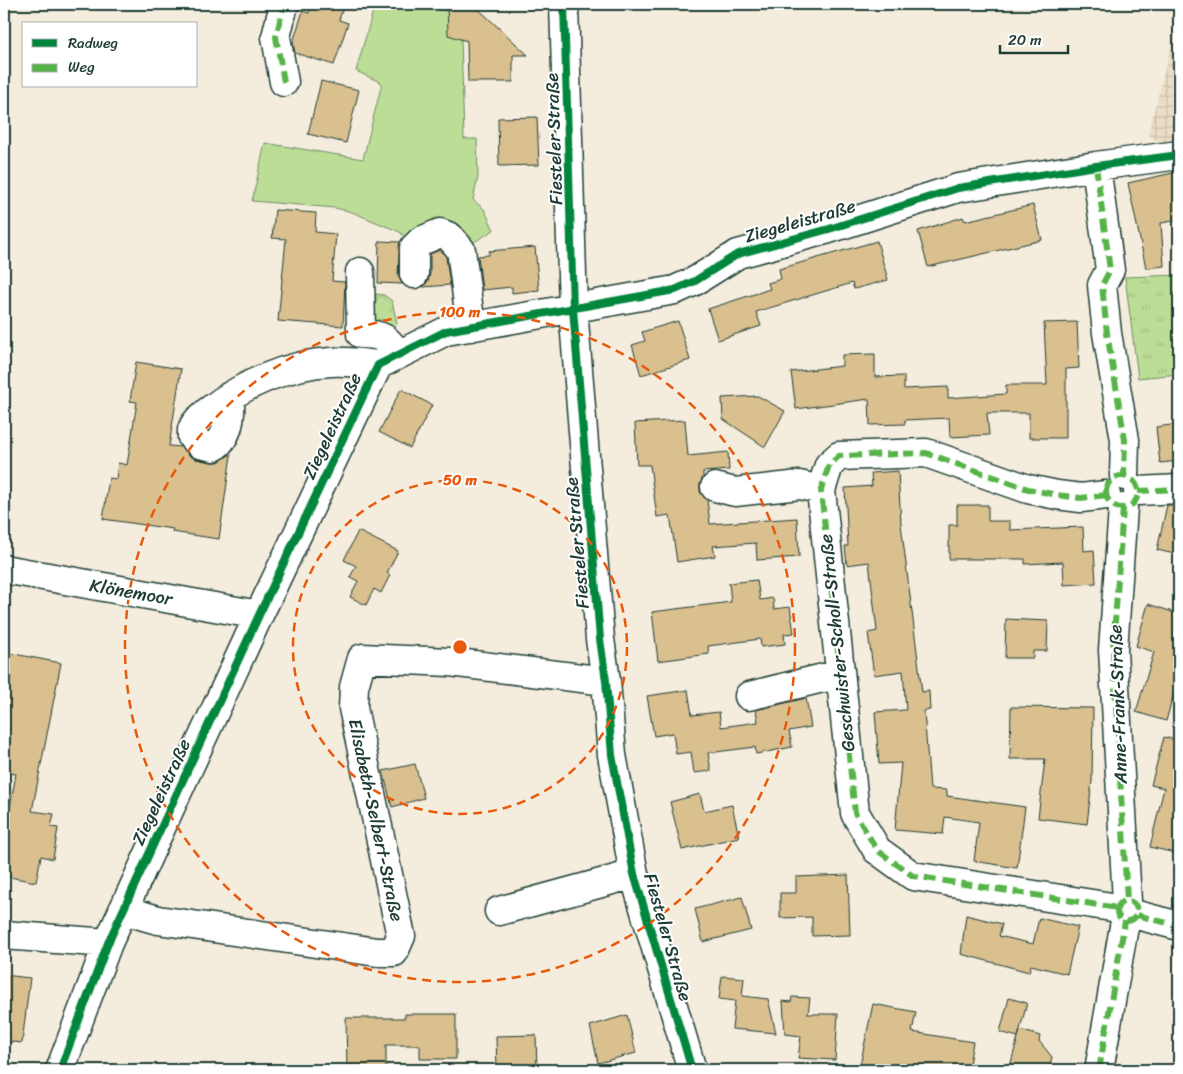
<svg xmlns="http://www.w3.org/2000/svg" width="1183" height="1074" viewBox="0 0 1183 1074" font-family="Sriracha,sans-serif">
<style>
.industrial{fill:url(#industrial-grid)}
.green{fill:#bcdd96;stroke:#6e8d65}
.forest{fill:url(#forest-crowns);stroke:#6e8d65}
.park{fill:url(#park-tufts);stroke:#6e8d65}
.building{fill:#dabf8f;stroke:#1f3d34}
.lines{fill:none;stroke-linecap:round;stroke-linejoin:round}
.minor-casing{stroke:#1f3d34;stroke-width:31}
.minor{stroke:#fff;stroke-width:28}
.quiet{stroke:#55b346;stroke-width:6;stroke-dasharray:12 6;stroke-linecap:butt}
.cycleway-casing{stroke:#fff;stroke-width:11}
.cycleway{stroke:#00873e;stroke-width:8}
.ring{fill:none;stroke:#e8590c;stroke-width:2.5;stroke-dasharray:9 6}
.labels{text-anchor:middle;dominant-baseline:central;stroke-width:4;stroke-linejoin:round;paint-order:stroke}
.street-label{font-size:18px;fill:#1f3d34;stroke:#fff}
.centre{fill:#e8590c;stroke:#fff;stroke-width:2.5}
.ring-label{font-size:15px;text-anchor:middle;font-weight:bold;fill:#e8590c;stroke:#fff;stroke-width:4;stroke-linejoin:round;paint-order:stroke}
</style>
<defs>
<pattern id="industrial-grid" width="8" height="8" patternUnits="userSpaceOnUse" patternTransform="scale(1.25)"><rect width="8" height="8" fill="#ecdec6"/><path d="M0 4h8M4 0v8" fill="none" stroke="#cabfab"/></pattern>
<pattern id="forest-crowns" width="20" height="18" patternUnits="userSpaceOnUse" patternTransform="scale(1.25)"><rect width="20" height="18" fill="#bcdd96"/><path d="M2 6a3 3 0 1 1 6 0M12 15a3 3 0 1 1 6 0" fill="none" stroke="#a1bf82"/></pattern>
<pattern id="park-tufts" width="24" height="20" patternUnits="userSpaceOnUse" patternTransform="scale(1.25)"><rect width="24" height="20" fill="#bcdd96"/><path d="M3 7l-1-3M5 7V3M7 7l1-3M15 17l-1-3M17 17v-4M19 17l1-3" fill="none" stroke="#a1bf82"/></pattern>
</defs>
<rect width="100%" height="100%" fill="#f4ecdd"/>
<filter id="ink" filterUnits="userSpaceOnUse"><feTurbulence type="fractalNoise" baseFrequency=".02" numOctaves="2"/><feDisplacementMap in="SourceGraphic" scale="10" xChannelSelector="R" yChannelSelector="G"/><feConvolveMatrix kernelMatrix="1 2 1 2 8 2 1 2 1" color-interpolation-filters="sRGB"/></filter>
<g filter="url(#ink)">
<path class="industrial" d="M1179 16V142L1163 145 1148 134Z"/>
<path class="green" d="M375 4H412L464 15 461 37 464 139H477L478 177 473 200 484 209 494 230 461 250 455 243 414 248 400 232 352 212 335 208 252 201 265 143 363 159 382 83 356 71Z"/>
<path class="forest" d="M376 294 384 295 392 301 397 323 391 332 377 327 375 320Z"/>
<path class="park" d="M1179 275V374L1138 378 1125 277Z"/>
<path class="building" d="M312 4H344L339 20 348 23 334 65 295 53 293 42 303 11 309 13Z
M447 4H473L528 55H513V82H468L467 41 448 35Z
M321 81 359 90 346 143 308 134Z
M537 117 539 165 499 166 498 118Z
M1177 172 1179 182V220L1161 223 1164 266 1146 268 1128 183Z
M1033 205 1042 240 928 267 918 231 963 217 965 221Z
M275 210 316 213 315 232 336 234 332 281 345 282 343 326 278 321 286 239 272 238Z
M379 241 400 242 398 274 402 284 378 283Z
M877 241 888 280 854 289 852 283 756 312 761 326 718 340 708 309 770 289 768 283 781 279 779 269Z
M535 247 539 290 512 293V287L482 290 478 256 489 255V251Z
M440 250 446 257 450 285 423 287 428 281 430 274V254Z
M678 321 690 360 641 375 632 345 645 341 642 332Z
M1077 322 1079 368 1066 369V438H1029V413H987L989 435 950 437 949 418 905 420V424L870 425 869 399 796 409 791 372 842 366V355L875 354V377L904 376V389L948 387V398L1006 394V385H1047L1044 323Z
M136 362 181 369 169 446 181 447 190 456 196 459 211 462H218L229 455H231L219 539 172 532 173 529 103 519 109 478 116 479 118 463 127 465 137 402 130 401Z
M401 389 432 405 410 448 379 432Z
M758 396 785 411 765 447 723 419 722 398Z
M685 420 688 456 728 452 729 470 703 472V477L700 484V492L707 500 710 524 797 518 799 557 757 560 756 543 713 546 715 556 677 562 670 515 657 517 650 465H637L635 423Z
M1179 424V461L1160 463 1156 427Z
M898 471 901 524 922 692 929 691 930 710 924 711 930 789 947 790V796L1025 807 1017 868 974 861 979 822 945 817 943 834 895 830 901 763 879 764 875 712 906 710 903 671 874 675 868 633 877 631 869 562 847 565 845 546H848L845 488 872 486 871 473Z
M957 505H988V521H1010V530L1083 527 1084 551 1094 550 1096 583 1064 585 1063 562 1025 564V559H949V525H957Z
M1167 505H1179V555L1157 550Z
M358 531 398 551 387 573 390 575 381 593 374 589 366 605 350 597 358 581 350 577 356 566 344 560Z
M757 580 760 600 773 598 774 609 790 607 794 633 784 634 785 644 761 647 760 639 708 646 709 654 658 661 652 612 731 602 729 583Z
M1148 604 1179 614V675L1166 721 1136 712 1154 652 1136 646Z
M1006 619 1048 621 1047 651H1033V658H1005Z
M4 652 61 663 32 811 54 814 51 827 58 828 53 859 41 856 36 882 4 876V841L16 774 4 772Z
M688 690 692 715 719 712 721 727 758 722 756 710 806 698 811 727 789 731 792 747 756 754 755 747 708 753 711 771 694 773 691 752 676 754 673 733 654 736 647 696Z
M1011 707 1093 708 1092 781 1087 824 1038 818 1045 759H1010Z
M1164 737 1179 741V854L1150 847 1164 788 1151 785Z
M415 764 424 798 392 807 383 771Z
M700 794 704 811 732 805 739 837 682 850 670 802Z
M848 875 850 935 812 936V917L780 918V893H796V877Z
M742 897 751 930 703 942 695 909Z
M966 915 1002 924 999 936 1033 944 1039 918 1078 927 1067 974 1031 965 1029 972 961 954Z
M4 975 30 978 22 1043 4 1041Z
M722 976 744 978 742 996 768 999 776 1033 732 1029 735 1001 719 999Z
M792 997 810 998 808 1014H838L835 1060 798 1058 801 1036 785 1034 783 1001 791 1002Z
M1009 998 1027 1003 1018 1037 1000 1032Z
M873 1004 916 1012 912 1032 973 1042 968 1070H859Z
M405 1014H456V1059H420V1045H386V1070H347L346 1018H405Z
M627 1015 636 1053 598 1063 590 1026Z
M1020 1030 1040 1036 1039 1041 1052 1057 1049 1070H1009Z
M536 1035 537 1070H497L496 1036Z"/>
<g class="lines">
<defs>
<path id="minor" d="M564 4 573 309 600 639 606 681 612 755 634 874 692 1070
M284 82 276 37 284 4
M1096 166 1110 270 1102 285 1107 333 1125 440 1124 476
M360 272 361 334C382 334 387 338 398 354
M414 274V248L421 241 440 233 450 237 461 250 471 327
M230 396C231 414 230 436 214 447L200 444 192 437C192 435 192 432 192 430 194 422 204 415 210 410 244 384 289 364 331 362 347 361 362 363 378 365
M715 487 735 492 800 485 821 490
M1138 491 1179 489
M1106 495 1081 498 1057 495 1028 489 926 453 839 456 829 465 821 490 855 813 877 850 913 876 1118 908
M1123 508 1113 650 1127 901
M4 569 259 615
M749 696 823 678 840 676
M123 910 158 920 377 952H394L401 936 353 708 354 687 362 658 450 662 606 681
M499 911 634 874
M1137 915 1179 926
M4 935 108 943
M60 1070 108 943 259 615 378 365 446 331 675 290 695 281 738 254 829 229 958 188 1096 166 1179 155
M1099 1070 1125 921"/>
</defs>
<use href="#minor" class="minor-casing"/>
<use href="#minor" class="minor"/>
<path class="quiet" d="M284 82 276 37 284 4
M1096 166 1110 270 1102 285 1107 333 1125 440 1124 476
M1106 492a16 16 0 1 1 32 0a16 16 0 1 1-32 0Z
M1138 491 1179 489
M1106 495 1081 498 1057 495 1028 489 926 453 839 456 829 465 821 490 855 813 877 850 913 876 1118 908
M1123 508 1113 650 1127 901
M1117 911a10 10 0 1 1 20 0a10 10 0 1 1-20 0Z
M1137 915 1179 926
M1099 1070 1125 921"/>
<defs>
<path id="cycleway" d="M564 4 573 309 600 639 606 681 612 755 634 874 692 1070
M60 1070 108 943 259 615 378 365 446 331 675 290 695 281 738 254 829 229 958 188 1096 166 1179 155"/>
</defs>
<use href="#cycleway" class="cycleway-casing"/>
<use href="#cycleway" class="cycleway"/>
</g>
</g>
<g class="ring">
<circle cx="460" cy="647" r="167"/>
<circle cx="460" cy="647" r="335"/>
</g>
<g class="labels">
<g class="street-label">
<text transform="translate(554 139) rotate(-92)">Fiesteler Straße</text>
<text transform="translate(800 221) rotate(-16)">Ziegeleistraße</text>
<text transform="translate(332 426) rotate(-65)">Ziegeleistraße</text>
<text transform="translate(577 543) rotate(-95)">Fiesteler Straße</text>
<text transform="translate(131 592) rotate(10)">Klönemoor</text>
<text transform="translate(837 643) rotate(-96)">Geschwister-Scholl-Straße</text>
<text transform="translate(1118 704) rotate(-92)">Anne-Frank-Straße</text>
<text transform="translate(161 792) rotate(-65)">Ziegeleistraße</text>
<text transform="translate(376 820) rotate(78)">Elisabeth-Selbert-Straße</text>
<text transform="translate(668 937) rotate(74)">Fiesteler Straße</text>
</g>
</g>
<circle cx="460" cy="647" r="8" class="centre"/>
<g class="ring-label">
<text x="460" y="317">100 m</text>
<text x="460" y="485">50 m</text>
</g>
<rect width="1183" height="1074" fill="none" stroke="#fff" stroke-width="20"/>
<rect x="10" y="10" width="1163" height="1054" fill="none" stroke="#1f3d34" stroke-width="2" filter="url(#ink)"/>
<rect x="22" y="22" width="175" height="65" fill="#ffffff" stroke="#a5b1ae"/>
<rect x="32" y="39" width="25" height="8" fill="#00873e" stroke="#a5b1ae"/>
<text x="68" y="48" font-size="15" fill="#1f3d34">Radweg</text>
<rect x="32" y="64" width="25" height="8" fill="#55b346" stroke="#a5b1ae"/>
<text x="68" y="72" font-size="15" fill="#1f3d34">Weg</text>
<path d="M1000 45v8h68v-8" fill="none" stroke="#1f3d34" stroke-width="2.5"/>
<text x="1008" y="45" font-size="15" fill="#1f3d34" stroke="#ffffff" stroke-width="4" paint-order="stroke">20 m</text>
</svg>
